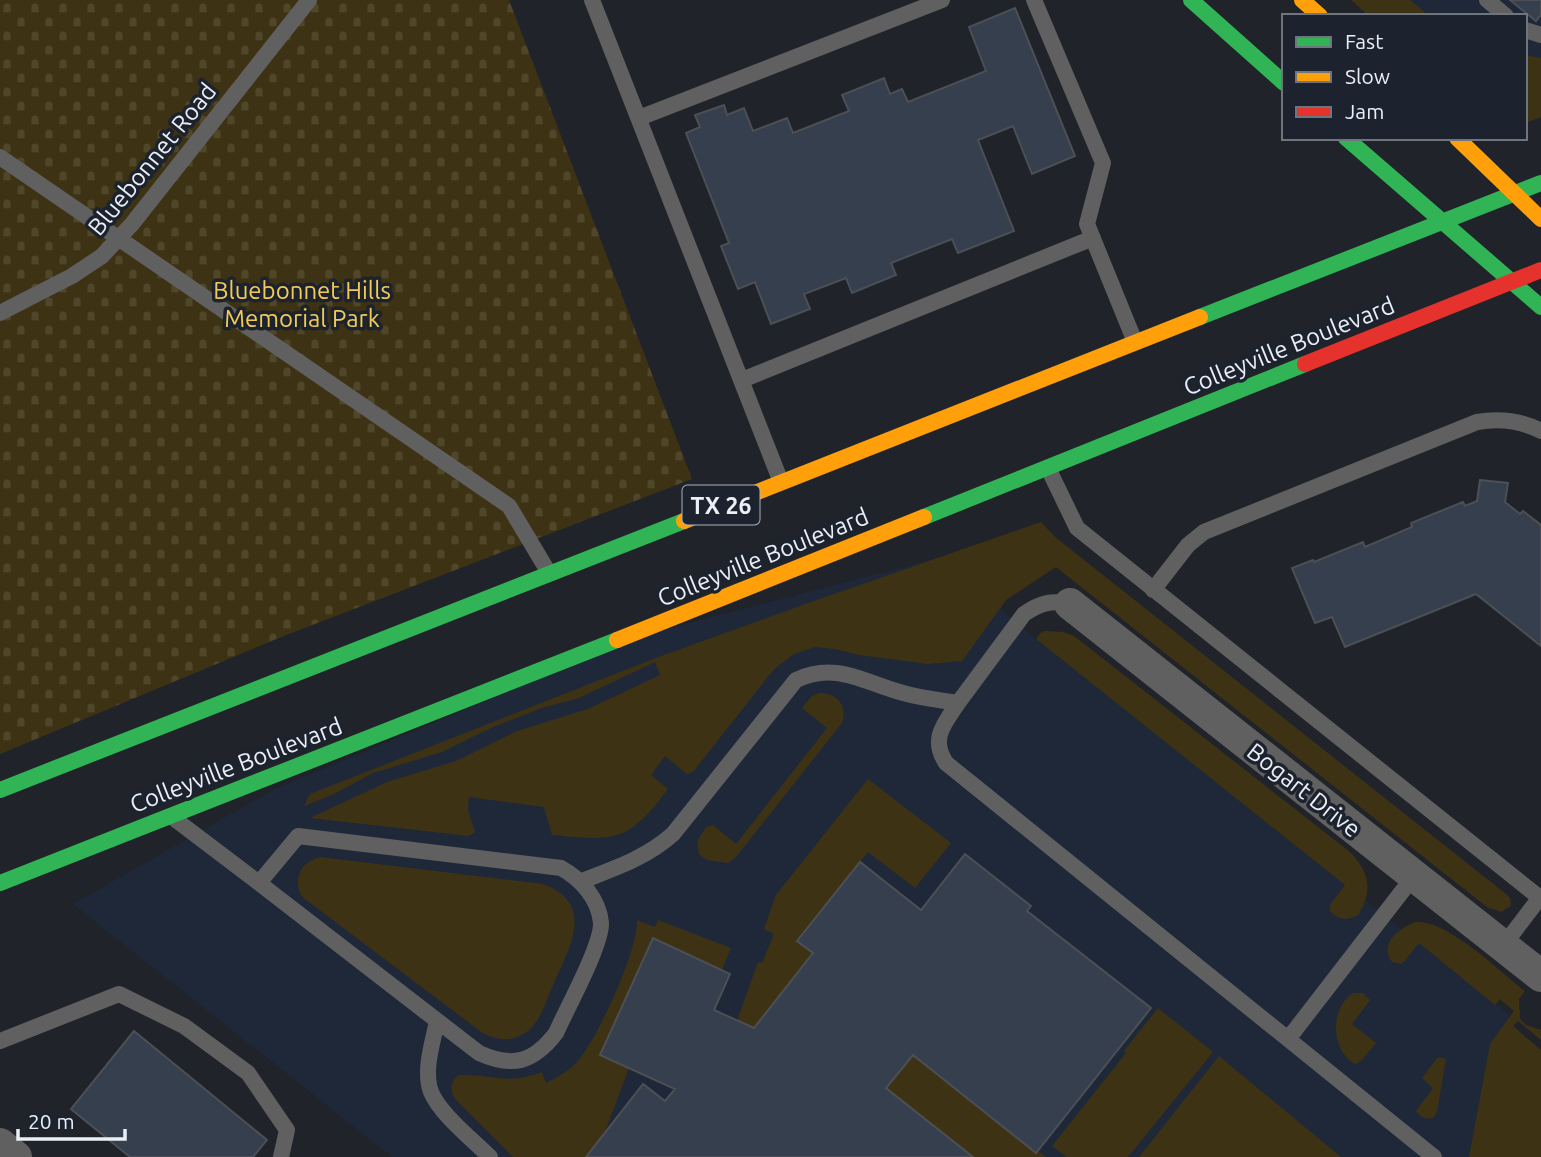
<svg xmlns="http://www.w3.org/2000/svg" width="1541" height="1157" font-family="Ubuntu,sans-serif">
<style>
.built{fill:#1f2838}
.grass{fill:#3d3314}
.cemetery{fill:url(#cemetery-stones)}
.building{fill:#363f4d;stroke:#4c4f55;stroke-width:2}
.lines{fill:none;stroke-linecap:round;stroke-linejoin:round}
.lane{stroke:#616060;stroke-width:16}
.street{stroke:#616060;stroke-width:32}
.fast{stroke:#30b455;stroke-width:16}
.slow{stroke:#ff9f0a;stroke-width:16}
.jam{stroke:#e5322d;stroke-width:16}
.labels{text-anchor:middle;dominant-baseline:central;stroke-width:7;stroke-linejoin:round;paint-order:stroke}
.shield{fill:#1c232e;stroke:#acb2ba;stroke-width:2}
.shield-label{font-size:23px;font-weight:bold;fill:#eaeff6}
.street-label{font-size:24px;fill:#eaeff6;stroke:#1c232e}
.park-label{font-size:24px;fill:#f3cb54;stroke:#1c232e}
</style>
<defs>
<pattern id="cemetery-stones" width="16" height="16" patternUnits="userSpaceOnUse" patternTransform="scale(1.75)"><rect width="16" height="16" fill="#3d3314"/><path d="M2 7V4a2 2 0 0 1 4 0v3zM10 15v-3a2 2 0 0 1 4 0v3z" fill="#50472b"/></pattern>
</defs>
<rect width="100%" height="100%" fill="#20242a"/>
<path class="built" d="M 1360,0 L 1541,0 L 1541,97 L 1525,95 L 1525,16 L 1377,16 Z
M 939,558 L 1036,639 L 1517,1021 L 1513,1027 L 1541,1050 L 1541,1157 L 392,1157 L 73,904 L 275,789 L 647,634 Z"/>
<path class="grass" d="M 1351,0 L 1410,0 L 1429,16 L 1369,16 Z
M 1525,55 L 1541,58 L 1541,117 L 1525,123 Z
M 1041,522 L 1055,537 L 1506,894 L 1510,898 L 1511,906 L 1501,912 L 1487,907 L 1056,567 L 1006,600 L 962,661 L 928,664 L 859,655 L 835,649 L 815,647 L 794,654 L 774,669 L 693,772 L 687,774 L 665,756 L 651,775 L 668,789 C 627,843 617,841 552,835 L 544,807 L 469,797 L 468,810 L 475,832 L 469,836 L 310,818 L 387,782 L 456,761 L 517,731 L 588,709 L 660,675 L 655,662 L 579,698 L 542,708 L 493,727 L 442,752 L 373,773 L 332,795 L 304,806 L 310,794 L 653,659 L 814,601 Z
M 1045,631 L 1063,632 L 1074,636 L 1350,852 C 1370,873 1373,891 1358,915 C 1348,921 1338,920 1330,911 L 1330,905 L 1345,885 L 1036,639 L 1040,633 Z
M 819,693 C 837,693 848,705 842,723 L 736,857 L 728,863 L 707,860 L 699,854 L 697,842 L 706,827 L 713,825 L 736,844 L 827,728 L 802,708 L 812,696 Z
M 868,779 L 951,843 L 915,888 L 868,852 L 797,941 L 813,953 L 754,1028 L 737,1021 L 758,962 L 762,963 L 774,934 L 764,929 L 776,895 Z
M 320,857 L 543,884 C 596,904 570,946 554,983 C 546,1000 541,1023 525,1033 C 511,1042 498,1040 484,1034 L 301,896 C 293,878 301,862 320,857 Z
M 637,920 L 655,927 L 658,920 L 731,948 L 722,970 L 653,939 L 600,1054 L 629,1068 L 605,1132 L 586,1157 L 513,1157 L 456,1100 C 450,1090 449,1083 459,1075 L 464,1075 C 496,1075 509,1085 542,1072 L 546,1083 C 558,1077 569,1071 578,1061 C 598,1037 638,951 637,920 Z
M 1416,922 C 1448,920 1499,971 1525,991 L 1519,999 L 1520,1019 L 1526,1025 L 1541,1030 L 1541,1040 L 1518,1021 L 1513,1026 L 1541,1050 L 1541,1157 L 1469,1157 L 1490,1044 L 1514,1011 L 1500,999 L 1495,1005 L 1419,943 L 1402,964 L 1392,962 C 1378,944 1400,927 1416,922 Z
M 1353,993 L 1363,993 L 1370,1000 L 1352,1024 L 1376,1043 L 1361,1061 L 1355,1064 C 1330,1050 1330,1008 1353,993 Z
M 1158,1008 L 1213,1052 L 1128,1157 L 1067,1157 L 1052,1146 L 1126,1053 L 1124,1051 Z
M 913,1055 L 1036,1153 L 1038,1151 L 1046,1157 L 973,1157 L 886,1088 Z
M 1219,1056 L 1341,1157 L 1139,1157 Z
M 1438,1057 L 1446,1059 L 1437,1112 L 1433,1118 C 1426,1120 1420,1117 1416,1111 L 1433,1088 L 1422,1078 Z"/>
<path class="cemetery" d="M 0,0 L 509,0 L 692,479 L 281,637 L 0,754 Z"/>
<path class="building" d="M 1510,0 L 1541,0 L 1541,15 L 1536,21 Z
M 1015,8 L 1075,156 L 1032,174 L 1013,126 L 978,140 L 1014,231 L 958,253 L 952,239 L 891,263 L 896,275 L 852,293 L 846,278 L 804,294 L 810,309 L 771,324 L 755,282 L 738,289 L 721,246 L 729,243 L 686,133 L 700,127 L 695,115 L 724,105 L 727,115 L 744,108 L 753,131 L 787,118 L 793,133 L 849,111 L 842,95 L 884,78 L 890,94 L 902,89 L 908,102 L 986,71 L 969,27 Z
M 1480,480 L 1508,483 L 1505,502 L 1520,514 L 1523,511 L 1541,525 L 1541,646 L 1476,594 L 1345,647 L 1332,617 L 1315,623 L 1292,568 L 1313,560 L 1314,562 L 1363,542 L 1365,547 L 1412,527 L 1411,523 L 1463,502 L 1465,506 L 1477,501 Z
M 965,854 L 1031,906 L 1027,911 L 1151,1008 L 1036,1153 L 913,1055 L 886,1088 L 973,1157 L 586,1157 L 643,1084 L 665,1101 L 675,1089 L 600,1055 L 653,938 L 730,974 L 714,1010 L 754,1028 L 813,953 L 797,941 L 860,862 L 921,910 Z
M 134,1031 L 267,1140 L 253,1157 L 130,1157 L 71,1109 Z"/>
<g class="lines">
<path class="lane" d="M 592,0 L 781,482
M 1034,0 L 1103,163 L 1087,224 L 1135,342
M 1487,0 L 1506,16
M 1525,30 L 1541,35
M 639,118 L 942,0
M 0,157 L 509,506 L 549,573
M 0,313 L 72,276 L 102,256 L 132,224 L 309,0
M 742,380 L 1093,238
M 1048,468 L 1077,528 L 1540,898
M 1153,590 L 1188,545 L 1204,532 L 1477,422 C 1500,418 1520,420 1541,431
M 958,703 L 1024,614 C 1040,603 1051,600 1070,604
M 172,817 L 259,883
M 298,836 L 561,868 C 581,879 599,899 601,923 C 602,945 566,1010 556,1033 C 533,1063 512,1068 479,1053 L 259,883 Z
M 582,881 C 615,868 646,858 673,834 L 796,680 C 837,661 864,683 903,693 C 921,698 939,700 958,703 C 944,724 930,739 946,763 L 1434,1157
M 1503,946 L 1541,896
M 437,1021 C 433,1042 423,1070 431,1092 C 440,1114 473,1140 490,1157
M 1288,1039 L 1414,876
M 0,1041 L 119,994 L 184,1026 L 248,1073 L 287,1130 L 281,1157"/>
<path class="street" d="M 1070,604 L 1541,976
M 0,1144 L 16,1157"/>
<path class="fast" d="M 1191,0 L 1284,83
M 1346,138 L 1541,307
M 1200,317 L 1541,183
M 924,517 L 1305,364
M 0,790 L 684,521
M 0,883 L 617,640"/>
<path class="slow" d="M 1302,0 L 1320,16
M 1457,138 L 1541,219
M 684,521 L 1200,317
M 617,640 L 924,517"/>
<path class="jam" d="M 1305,364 L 1541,270"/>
</g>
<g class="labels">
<rect class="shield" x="682.5" y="485.5" width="77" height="39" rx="5"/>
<g class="shield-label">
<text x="721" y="505">TX 26</text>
</g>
<g class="street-label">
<text transform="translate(152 159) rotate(-51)">Bluebonnet Road</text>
<text transform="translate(1289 346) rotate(-22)">Colleyville Boulevard</text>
<text transform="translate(763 557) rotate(-22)">Colleyville Boulevard</text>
<text transform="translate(236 765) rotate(-21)">Colleyville Boulevard</text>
<text transform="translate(1304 790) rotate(38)">Bogart Drive</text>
</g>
<g class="park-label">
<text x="302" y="290">Bluebonnet Hills<tspan x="302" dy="28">Memorial Park</tspan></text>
</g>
</g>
<rect x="1282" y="14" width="245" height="126" fill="#1c232e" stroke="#6e757e" stroke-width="2"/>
<rect x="1296" y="37" width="35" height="10" fill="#30b455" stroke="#6e757e" stroke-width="2"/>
<text x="1345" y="49" font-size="21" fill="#eaeff6">Fast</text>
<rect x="1296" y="72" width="35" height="10" fill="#ff9f0a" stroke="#6e757e" stroke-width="2"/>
<text x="1345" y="84" font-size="21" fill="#eaeff6">Slow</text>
<rect x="1296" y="107" width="35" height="10" fill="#e5322d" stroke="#6e757e" stroke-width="2"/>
<text x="1345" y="119" font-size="21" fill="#eaeff6">Jam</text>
<path d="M18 1129v10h107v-10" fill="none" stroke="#eaeff6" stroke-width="3.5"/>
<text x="28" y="1129" font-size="21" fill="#eaeff6" stroke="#1c232e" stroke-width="5" paint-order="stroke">20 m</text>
</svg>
